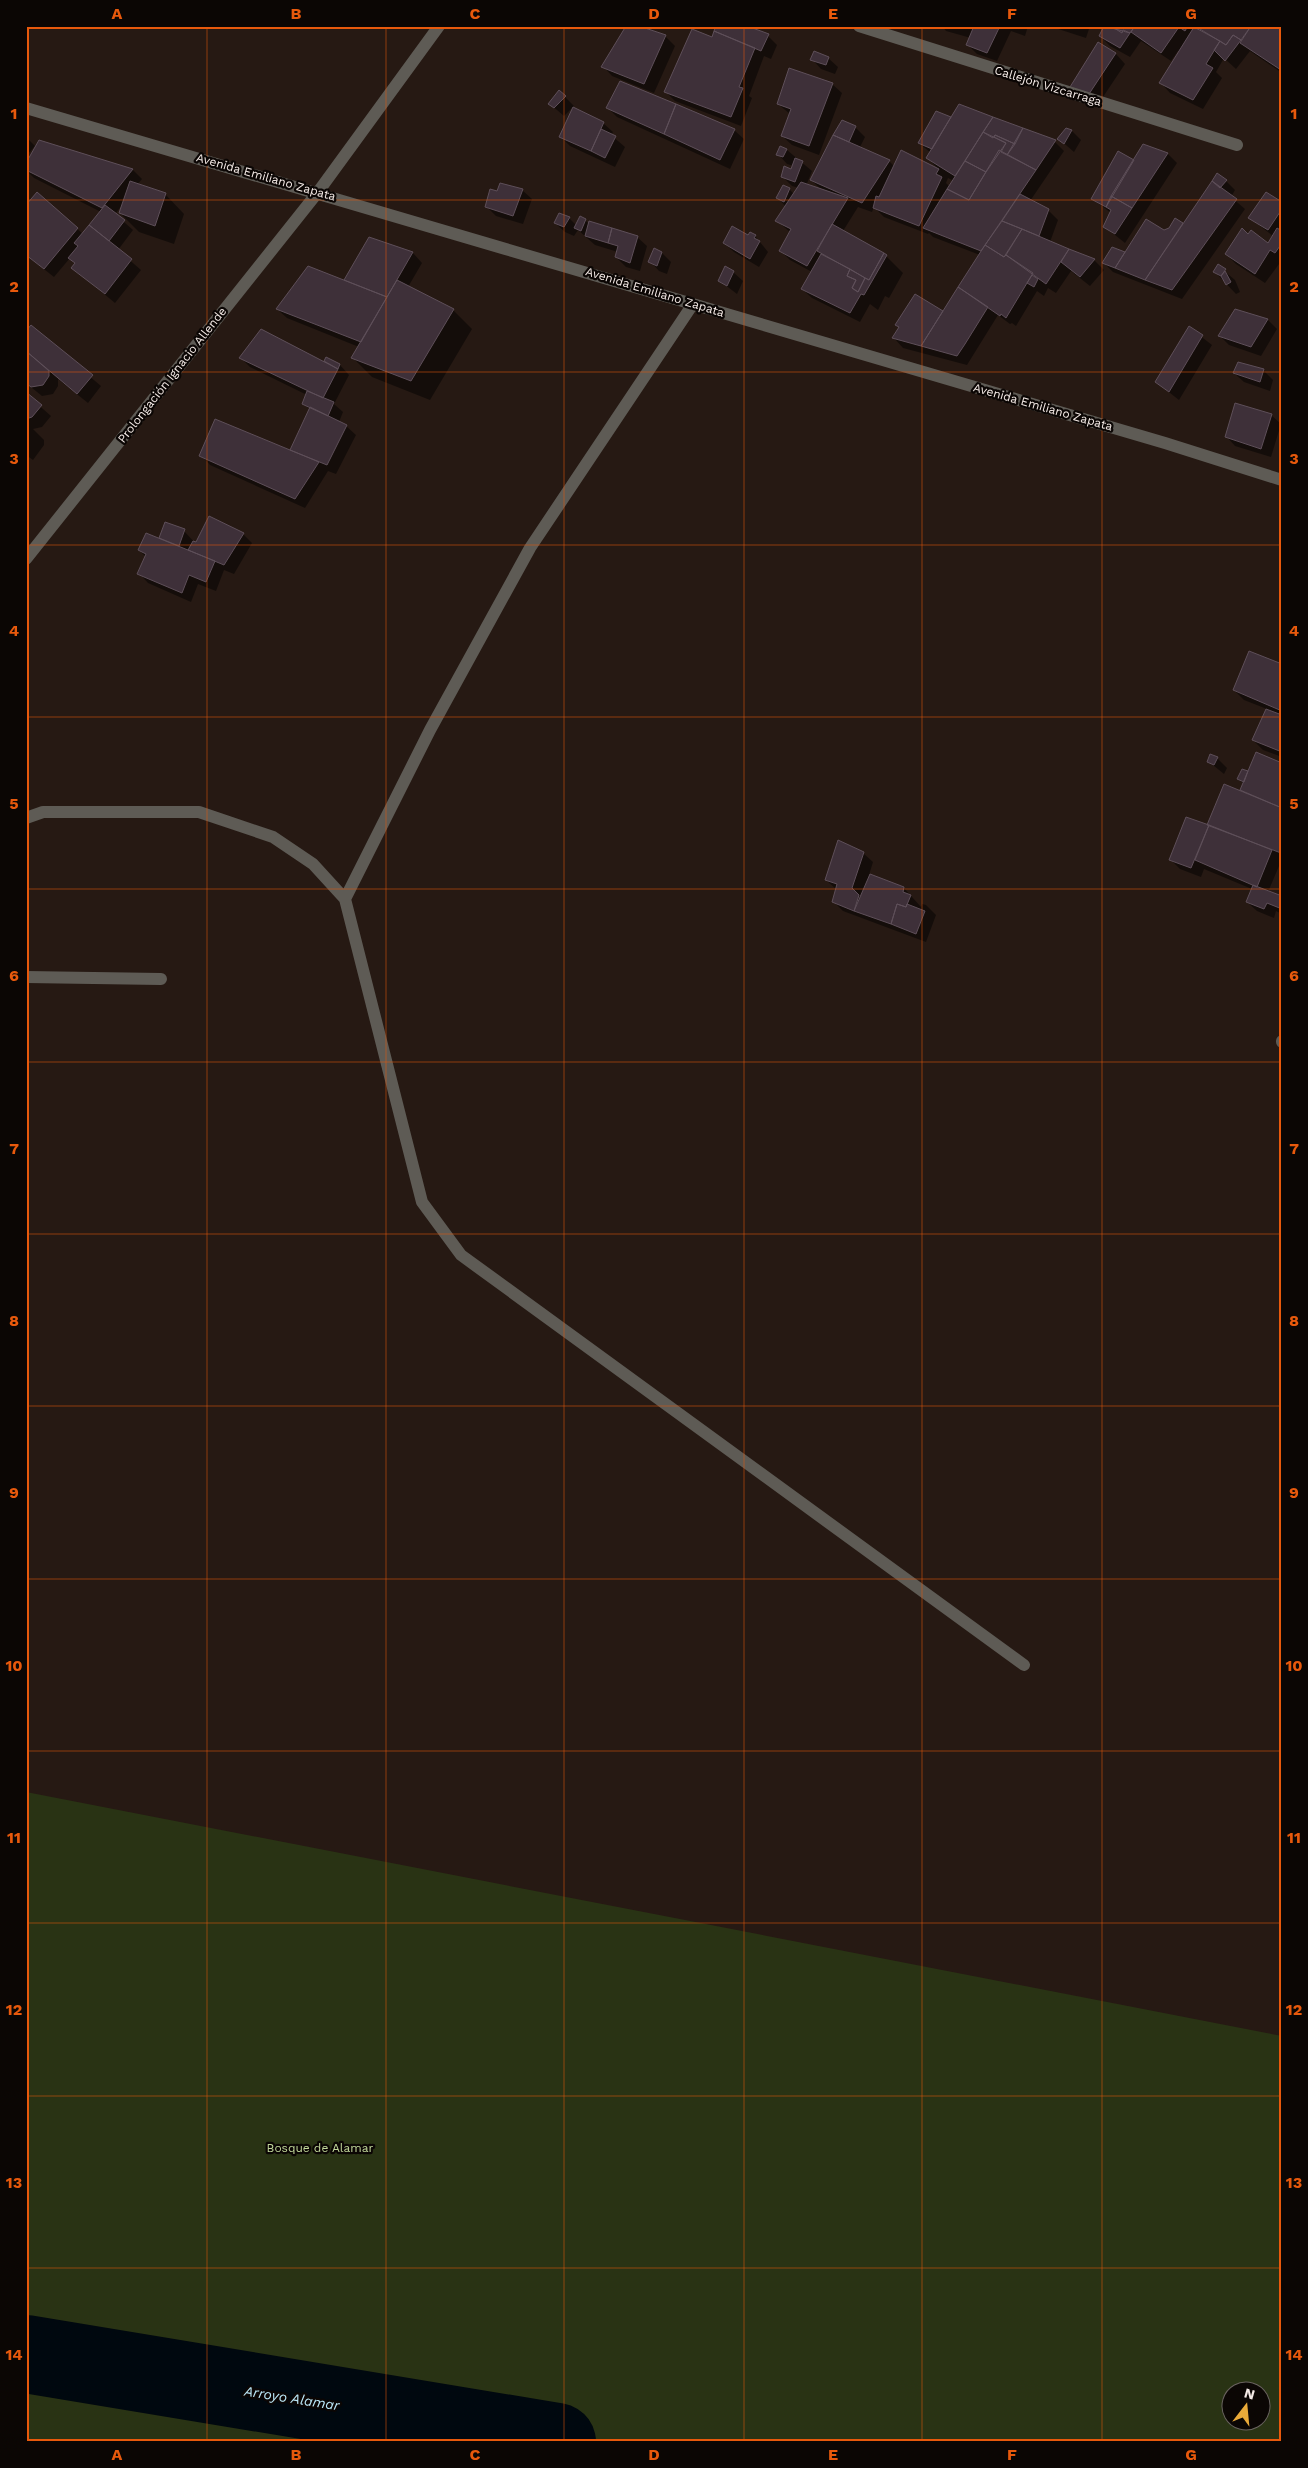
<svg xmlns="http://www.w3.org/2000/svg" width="1308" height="2468" font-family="'Work Sans',sans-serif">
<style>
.green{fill:#293314;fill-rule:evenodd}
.shadow{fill:#0007;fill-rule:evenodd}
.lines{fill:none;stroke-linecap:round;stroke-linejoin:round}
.river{stroke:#00080f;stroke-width:78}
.building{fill:#3e3039;stroke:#5e4f59}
.minor{stroke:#5e5b55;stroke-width:12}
.grid{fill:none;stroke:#e8590c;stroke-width:1;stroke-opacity:0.55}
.labels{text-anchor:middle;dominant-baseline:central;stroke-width:4.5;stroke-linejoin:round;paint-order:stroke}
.street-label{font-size:12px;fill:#f5ebe7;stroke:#0b0604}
.park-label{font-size:12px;fill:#c1d79a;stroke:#0b0604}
.water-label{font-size:14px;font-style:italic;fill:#bde9f9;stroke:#0b0604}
.neatline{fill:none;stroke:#e8590c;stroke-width:2}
.grid-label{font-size:16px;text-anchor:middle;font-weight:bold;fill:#e8590c}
</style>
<rect width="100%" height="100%" fill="#261913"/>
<path class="green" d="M 26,1792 L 1282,2036 L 1282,2442 L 26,2442 ZM 1230,2390 L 1260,2390 L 1260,2420 L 1230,2420 Z"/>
<path class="shadow" d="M 942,26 L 1028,26 L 1025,36 L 1011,31 L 997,61 L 977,54 L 968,45 L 971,38 L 946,31 Z
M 1049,26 L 1090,26 L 1086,38 Z
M 1106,26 L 1282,26 L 1282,73 L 1250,51 L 1236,69 L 1224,58 L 1216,72 L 1222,78 L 1203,109 L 1170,93 L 1161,83 L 1180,52 L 1178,51 L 1171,61 L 1141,41 L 1130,57 L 1110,46 L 1100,36 Z
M 665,36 L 675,46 L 654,93 L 612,76 L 603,66 Z
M 768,36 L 777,45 L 771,59 L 764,56 L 749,96 L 752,98 L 741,126 L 675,101 L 666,92 L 713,39 Z
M 1099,44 L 1116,54 L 1125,64 L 1099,103 L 1081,96 Z
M 828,58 L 838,67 L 835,74 L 821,69 L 812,59 Z
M 832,84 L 842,93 L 819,155 L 792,145 L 782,136 L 790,114 L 778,104 Z
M 565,97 L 574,106 L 564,116 L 550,104 Z
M 608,108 L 734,130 L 744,139 L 730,169 L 617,117 Z
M 936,112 L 950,118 L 1055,142 L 1064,151 L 1030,201 L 1048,210 L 1058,220 L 1050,242 L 1094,260 L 1104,270 L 1090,286 L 1071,271 L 1056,293 L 1048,288 L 1044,296 L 1037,291 L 1016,326 L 1012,323 L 1010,324 L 998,315 L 967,365 L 903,348 L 894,338 L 900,328 L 897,325 L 943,313 L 980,255 L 933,237 L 929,233 L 928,234 L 884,217 L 874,207 L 872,212 L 858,207 L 843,231 L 886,256 L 903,273 L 889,298 L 885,296 L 878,310 L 870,304 L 860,322 L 812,298 L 802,289 L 812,272 L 790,260 L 781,251 L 790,232 L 777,221 L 786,207 L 778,198 L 789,189 L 795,195 L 799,188 L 792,186 L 782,176 L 792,171 L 794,166 L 787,164 L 778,154 L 781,148 L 787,150 L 812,171 L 806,186 L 823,191 L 811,180 L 842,122 L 855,127 L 865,137 L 860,147 L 889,161 L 895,167 L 902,152 L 939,170 L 928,158 L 931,153 L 919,143 ZM 948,178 L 954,181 L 950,187 L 946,183 Z
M 603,123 L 613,132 L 611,135 L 625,147 L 615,167 L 570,146 L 560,136 Z
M 1066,129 L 1072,131 L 1081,140 L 1074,152 L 1059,139 Z
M 26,137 L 35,146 L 26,156 Z
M 40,141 L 133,170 L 142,179 L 137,185 L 165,194 L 184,214 L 174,244 L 139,232 L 120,213 L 123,204 L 115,214 L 133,230 L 118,250 L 141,270 L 115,303 L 73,268 L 76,264 L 70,258 L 54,277 L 26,255 L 26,207 L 37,194 L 83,234 L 101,212 L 34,178 L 26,170 Z
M 1144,146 L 1168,154 L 1177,163 L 1125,243 L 1105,227 L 1111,213 L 1093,199 L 1134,162 Z
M 1226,181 L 1235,190 L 1231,197 L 1245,209 L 1182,299 L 1113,272 L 1104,263 L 1112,249 L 1126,254 L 1169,230 L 1176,220 L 1184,225 Z
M 522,190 L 532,199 L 523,224 L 496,216 L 486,206 L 498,192 Z
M 1282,203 L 1282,260 L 1265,283 L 1236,264 L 1226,254 L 1248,235 L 1268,245 L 1273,236 L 1250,218 Z
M 569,218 L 577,226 L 585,220 L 590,225 L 637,237 L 647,246 L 640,271 L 626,267 L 616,257 L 618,252 L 595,245 L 578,230 L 574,236 L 565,232 L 555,223 Z
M 755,236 L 768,252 L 759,267 L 734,252 L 724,243 Z
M 370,239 L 413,253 L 422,263 L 408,287 L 453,310 L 472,329 L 430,400 L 372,377 L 353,358 L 359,347 L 287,318 L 277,309 L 344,281 Z
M 662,253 L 671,262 L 667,274 L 659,271 L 650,261 Z
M 1218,266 L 1235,280 L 1240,292 L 1236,294 L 1215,272 Z
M 733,272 L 743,281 L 737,294 L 720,281 Z
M 1236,310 L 1268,320 L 1277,329 L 1261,356 L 1229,345 L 1220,336 Z
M 31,327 L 101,386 L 88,403 L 58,379 L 58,386 L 53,394 L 42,396 L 26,383 L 26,333 Z
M 1190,328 L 1212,345 L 1179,400 L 1156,382 Z
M 241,358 L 325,363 L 327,359 L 340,365 L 349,375 L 334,404 L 343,412 L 339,422 L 346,426 L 356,435 L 336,474 L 328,471 L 305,508 L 210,465 L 201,455 L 291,451 L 310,410 L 304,403 L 307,395 L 250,367 Z
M 1263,370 L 1273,380 L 1270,391 L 1244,382 L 1234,373 Z
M 26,394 L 51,416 L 42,427 L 33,429 L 44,440 L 44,445 L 33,460 L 26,455 Z
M 1271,415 L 1281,424 L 1271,457 L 1235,446 L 1226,436 Z
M 166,524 L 184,531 L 196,544 L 243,534 L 252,543 L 234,574 L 224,570 L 216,591 L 198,584 L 191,602 L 148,583 L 139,573 L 146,557 L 139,550 L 160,540 Z
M 1282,665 L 1282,757 L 1263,750 L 1253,740 L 1267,709 L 1244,700 L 1234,690 Z
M 1217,758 L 1227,768 L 1224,774 L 1208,761 Z
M 1282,764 L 1282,859 L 1268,892 L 1282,898 L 1282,914 L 1276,911 L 1274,918 L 1257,911 L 1247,902 L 1252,889 L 1204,869 L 1201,877 L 1180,869 L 1170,859 L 1208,827 L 1225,786 L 1241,792 L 1244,784 L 1238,779 L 1249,773 Z
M 863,853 L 873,862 L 869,875 L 904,888 L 921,907 L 922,904 L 926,905 L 936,915 L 926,942 L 843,911 L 833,901 L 836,889 L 826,880 Z"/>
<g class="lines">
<path class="river" d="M 26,2354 L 557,2442"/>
</g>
<path class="building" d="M 626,26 L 639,26 L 666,35 L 644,84 L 601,67 Z
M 716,26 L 747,26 L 769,34 L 761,51 L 714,31 Z
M 974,26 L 1000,26 L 987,53 L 966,45 Z
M 1104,26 L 1130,33 L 1120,48 L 1099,36 Z
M 1111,26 L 1135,26 L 1130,33 L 1123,30 L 1122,33 Z
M 1135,26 L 1188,26 L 1185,31 L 1179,27 L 1161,53 L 1131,32 Z
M 1195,26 L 1251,26 L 1241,40 L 1233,35 L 1226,45 Z
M 1251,26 L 1282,26 L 1281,70 L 1240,43 Z
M 1194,27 L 1220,41 L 1206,64 L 1213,68 L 1193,100 L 1159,83 Z
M 692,29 L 712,37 L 714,31 L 755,48 L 739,87 L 743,88 L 731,117 L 664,92 Z
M 1233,35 L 1241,40 L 1225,61 L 1214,50 L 1220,41 L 1226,45 Z
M 1098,42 L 1116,53 L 1089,94 L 1070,87 Z
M 814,51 L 829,57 L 826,65 L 810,60 Z
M 789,68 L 833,83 L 809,146 L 781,136 L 791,109 L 777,104 Z
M 620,81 L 676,104 L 664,134 L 606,108 Z
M 559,90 L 566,96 L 554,108 L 548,104 Z
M 676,104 L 735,129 L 720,160 L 664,134 Z
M 959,104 L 993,117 L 955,176 L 926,158 Z
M 573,107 L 604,122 L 591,151 L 559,137 Z
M 936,111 L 951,117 L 932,149 L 918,143 Z
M 993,117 L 1023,128 L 1015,144 L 995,135 L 993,138 L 983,132 Z
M 842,120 L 856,126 L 849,142 L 833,135 Z
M 1023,128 L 1056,140 L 1036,170 L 1007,155 Z
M 1066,128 L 1072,130 L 1064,144 L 1057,139 Z
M 601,129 L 616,136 L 605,158 L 591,151 Z
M 983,132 L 1006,143 L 986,172 L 965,161 Z
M 833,135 L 890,160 L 862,203 L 810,180 Z
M 995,135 L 1015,144 L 1007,155 L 1001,152 L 1006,143 L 994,137 Z
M 39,140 L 133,169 L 102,208 L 26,170 L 26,163 Z
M 1143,144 L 1168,153 L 1132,208 L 1111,196 Z
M 780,146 L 787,149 L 783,157 L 776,155 Z
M 901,150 L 939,169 L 936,174 L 942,177 L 919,226 L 873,208 L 876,196 L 879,197 Z
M 999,150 L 1036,170 L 981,251 L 923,228 L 947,189 L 969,200 Z
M 1118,151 L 1134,160 L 1106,207 L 1091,199 Z
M 795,158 L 803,161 L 795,182 L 781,177 L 784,166 L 791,169 Z
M 965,161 L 986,172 L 969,200 L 947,189 Z
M 1217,173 L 1227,180 L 1220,188 L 1212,181 Z
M 130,181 L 166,193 L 155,226 L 119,213 Z
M 1212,181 L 1237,199 L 1172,290 L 1145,280 Z
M 801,182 L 848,198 L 807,266 L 779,251 L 791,229 L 775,221 Z
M 500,183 L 523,189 L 513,216 L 485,207 L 490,189 L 497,191 Z
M 783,185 L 790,188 L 784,202 L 776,198 Z
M 37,192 L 78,228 L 44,269 L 26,255 L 26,205 Z
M 1266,192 L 1282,202 L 1282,209 L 1268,230 L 1248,218 Z
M 1020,194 L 1049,209 L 1039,236 L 1002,221 Z
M 1111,196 L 1132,208 L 1115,234 L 1103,227 L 1111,210 L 1106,207 Z
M 105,205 L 125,220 L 109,241 L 89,225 Z
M 559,213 L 570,217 L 564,227 L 554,223 Z
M 580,216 L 586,219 L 581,231 L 574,228 Z
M 1175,218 L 1183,223 L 1145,280 L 1115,268 L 1146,219 L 1164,230 L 1169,228 Z
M 589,221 L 612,228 L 608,243 L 585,236 Z
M 1002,221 L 1022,229 L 1004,257 L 985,245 Z
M 832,224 L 884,253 L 869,280 L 817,251 Z
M 89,225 L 132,259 L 105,294 L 71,268 L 75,263 L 68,258 L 78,246 L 74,243 Z
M 732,226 L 748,235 L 750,232 L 756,235 L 754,238 L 760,241 L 750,259 L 723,243 Z
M 612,228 L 638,236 L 630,263 L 615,257 L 618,246 L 608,243 Z
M 1242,228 L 1248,234 L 1251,230 L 1268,243 L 1277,228 L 1282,231 L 1282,243 L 1275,253 L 1270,250 L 1255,274 L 1225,254 Z
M 1022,229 L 1069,249 L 1046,284 L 1006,255 Z
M 369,237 L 413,252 L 387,297 L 344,280 Z
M 985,245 L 1004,257 L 1006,255 L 1033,273 L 1006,318 L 1001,314 L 1000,316 L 958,287 Z
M 1112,247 L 1125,252 L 1115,268 L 1102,263 Z
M 654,248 L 662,252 L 657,266 L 648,262 Z
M 1069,249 L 1095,259 L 1080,277 L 1061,262 Z
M 884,253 L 887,255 L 864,295 L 861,294 L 850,313 L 801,289 L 821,254 L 850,269 L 847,276 L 856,280 L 852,288 L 858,292 L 865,278 L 869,280 Z
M 1218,264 L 1226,269 L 1221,276 L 1213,272 Z
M 308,266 L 387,297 L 361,342 L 276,309 Z
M 725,266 L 734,271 L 727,286 L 718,281 Z
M 850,269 L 865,278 L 858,292 L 852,288 L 856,280 L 847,276 Z
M 1225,271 L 1231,282 L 1226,285 L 1221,276 Z
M 1032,275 L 1038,279 L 1034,287 L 1027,283 Z
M 397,280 L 454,309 L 411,381 L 351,358 Z
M 958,287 L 988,307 L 965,344 L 957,356 L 921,346 Z
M 915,294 L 943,311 L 921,346 L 892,338 L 899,327 L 895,325 Z
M 1235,309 L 1268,319 L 1251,347 L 1218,336 Z
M 31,325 L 93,375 L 77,394 L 26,351 L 26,331 Z
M 1189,326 L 1203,335 L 1169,392 L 1155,382 Z
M 261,329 L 338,369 L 323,398 L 239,358 Z
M 26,351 L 49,371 L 49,376 L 43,385 L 31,387 L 26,383 Z
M 326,357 L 340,364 L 338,369 L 324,361 Z
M 1238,362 L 1264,369 L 1260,382 L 1233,373 Z
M 307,391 L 334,402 L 328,416 L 302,404 Z
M 26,392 L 42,405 L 32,417 L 26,419 Z
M 1235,403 L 1272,414 L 1261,449 L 1225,437 Z
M 310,407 L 347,425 L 327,465 L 290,450 Z
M 215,419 L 319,462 L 295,499 L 199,456 Z
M 209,516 L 244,533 L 224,565 L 188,550 L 193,541 L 196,542 Z
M 165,522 L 185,529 L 179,546 L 159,538 Z
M 146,533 L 215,561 L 206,582 L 189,575 L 182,593 L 137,574 L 146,554 L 138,550 Z
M 1249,651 L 1282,664 L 1282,711 L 1233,690 Z
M 1266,709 L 1282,715 L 1282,752 L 1252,740 Z
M 1256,752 L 1282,763 L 1282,808 L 1240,790 Z
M 1210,754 L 1218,757 L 1214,765 L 1207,762 Z
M 1242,769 L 1248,771 L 1244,782 L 1237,779 Z
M 1224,784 L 1282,808 L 1281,853 L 1207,825 Z
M 1186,817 L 1209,825 L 1191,868 L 1169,860 Z
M 1209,825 L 1272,850 L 1257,887 L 1195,860 Z
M 838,840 L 864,852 L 852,888 L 859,895 L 854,911 L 832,902 L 837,884 L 825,880 Z
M 870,874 L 904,887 L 903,892 L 911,895 L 906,907 L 897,904 L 891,924 L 854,911 Z
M 1253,885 L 1282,896 L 1282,909 L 1267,903 L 1264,909 L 1246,902 Z
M 897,904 L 906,907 L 907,904 L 925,911 L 916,934 L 891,924 Z"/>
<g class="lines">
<path class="minor" d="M 859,26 L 1237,145
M 26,108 L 1165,443 L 1282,480
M 26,559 L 318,192 L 439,26
M 26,818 L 43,812 L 199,812 L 273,837 L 313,864 L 345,899 L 422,1202 L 461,1255 L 1024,1665
M 345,899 L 430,730 L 530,548 L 693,304
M 26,977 L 161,979
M 1282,1042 L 1282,1041"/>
</g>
<path class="grid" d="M 207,26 L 207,2442M 386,26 L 386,2442M 564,26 L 564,2442M 744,26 L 744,2442M 922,26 L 922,2442M 1102,26 L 1102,2442M 26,200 L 1282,200M 26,372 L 1282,372M 26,545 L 1282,545M 26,717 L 1282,717M 26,889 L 1282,889M 26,1062 L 1282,1062M 26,1234 L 1282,1234M 26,1406 L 1282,1406M 26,1579 L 1282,1579M 26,1751 L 1282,1751M 26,1923 L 1282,1923M 26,2096 L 1282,2096M 26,2268 L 1282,2268"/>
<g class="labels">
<g class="street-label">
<text transform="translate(1048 86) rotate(17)">Callejón Vizcarraga</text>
<text transform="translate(266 177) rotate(16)">Avenida Emiliano Zapata</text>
<text transform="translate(655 292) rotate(17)">Avenida Emiliano Zapata</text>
<text transform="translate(172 375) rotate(-52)">Prolongación Ignacio Allende</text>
<text transform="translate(1043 407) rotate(16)">Avenida Emiliano Zapata</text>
</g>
<g class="park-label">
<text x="320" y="2148">Bosque de Alamar</text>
</g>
<g class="water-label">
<text transform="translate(292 2398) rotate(9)">Arroyo Alamar</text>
</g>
</g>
<rect width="1308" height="2468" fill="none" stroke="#0b0604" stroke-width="55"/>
<g transform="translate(1246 2406) rotate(16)"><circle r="24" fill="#0b0604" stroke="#69625f"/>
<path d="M0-4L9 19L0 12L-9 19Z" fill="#eaaa39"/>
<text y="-8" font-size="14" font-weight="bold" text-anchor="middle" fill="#f5ebe7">N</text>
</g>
<rect x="28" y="28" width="1252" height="2412" class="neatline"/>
<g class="grid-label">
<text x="117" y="19">A</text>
<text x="296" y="19">B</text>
<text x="475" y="19">C</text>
<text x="654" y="19">D</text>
<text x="833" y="19">E</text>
<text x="1012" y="19">F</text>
<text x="1191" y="19">G</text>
<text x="14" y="119">1</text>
<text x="1294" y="119">1</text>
<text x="14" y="292">2</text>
<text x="1294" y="292">2</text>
<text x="14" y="464">3</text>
<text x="1294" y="464">3</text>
<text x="14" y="636">4</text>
<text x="1294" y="636">4</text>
<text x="14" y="809">5</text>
<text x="1294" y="809">5</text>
<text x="14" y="981">6</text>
<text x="1294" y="981">6</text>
<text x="14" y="1154">7</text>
<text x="1294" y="1154">7</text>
<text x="14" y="1326">8</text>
<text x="1294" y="1326">8</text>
<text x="14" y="1498">9</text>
<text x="1294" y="1498">9</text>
<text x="14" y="1671">10</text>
<text x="1294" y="1671">10</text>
<text x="14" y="1843">11</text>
<text x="1294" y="1843">11</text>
<text x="14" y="2015">12</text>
<text x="1294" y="2015">12</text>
<text x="14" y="2188">13</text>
<text x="1294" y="2188">13</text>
<text x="14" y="2360">14</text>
<text x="1294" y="2360">14</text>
<text x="117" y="2460">A</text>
<text x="296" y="2460">B</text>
<text x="475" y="2460">C</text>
<text x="654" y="2460">D</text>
<text x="833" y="2460">E</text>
<text x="1012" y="2460">F</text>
<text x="1191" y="2460">G</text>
</g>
</svg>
